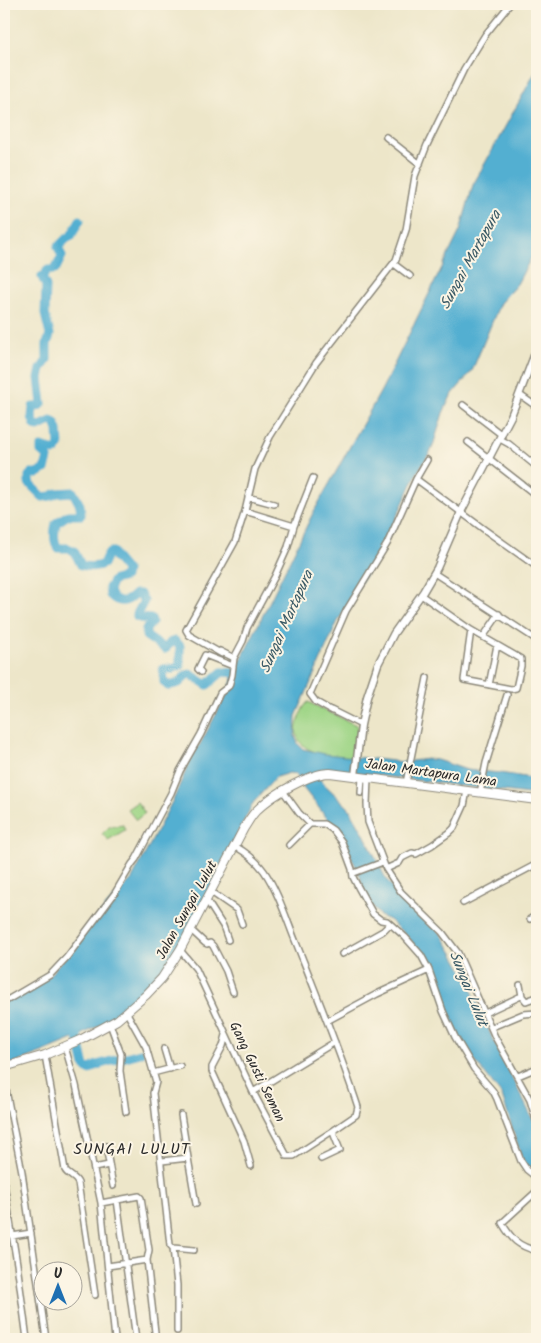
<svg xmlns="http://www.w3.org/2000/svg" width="541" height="1343" font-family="Kalam,sans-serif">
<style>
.green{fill:#a0d688;stroke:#66805a}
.water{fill:#53afd1;stroke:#3f6d7e}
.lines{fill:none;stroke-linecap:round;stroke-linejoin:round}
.river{stroke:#53afd1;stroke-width:9}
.minor-casing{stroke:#8c887a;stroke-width:8}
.tertiary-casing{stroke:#8c887a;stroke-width:9}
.primary-casing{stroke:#8c887a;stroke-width:10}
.minor{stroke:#fff;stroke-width:5}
.tertiary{stroke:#fff;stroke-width:6}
.primary{stroke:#fff;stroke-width:8}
.labels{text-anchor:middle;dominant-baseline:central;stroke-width:4;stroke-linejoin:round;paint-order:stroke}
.street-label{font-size:14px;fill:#2b2b2b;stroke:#fcf5e5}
.water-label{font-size:15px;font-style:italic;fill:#395965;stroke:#fcf5e5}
.quarter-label{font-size:16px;letter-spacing:1px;fill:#2b2b2b;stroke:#fcf5e5}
</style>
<rect width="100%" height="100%" fill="#fcf5e5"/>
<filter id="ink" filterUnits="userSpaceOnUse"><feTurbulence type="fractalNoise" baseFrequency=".02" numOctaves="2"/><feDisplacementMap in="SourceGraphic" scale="10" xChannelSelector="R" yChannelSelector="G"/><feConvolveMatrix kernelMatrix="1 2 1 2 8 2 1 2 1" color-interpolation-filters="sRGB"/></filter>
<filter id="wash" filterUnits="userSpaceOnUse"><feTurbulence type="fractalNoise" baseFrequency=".0096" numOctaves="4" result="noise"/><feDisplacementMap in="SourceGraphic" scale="20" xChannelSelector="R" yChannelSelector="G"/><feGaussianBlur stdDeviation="1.12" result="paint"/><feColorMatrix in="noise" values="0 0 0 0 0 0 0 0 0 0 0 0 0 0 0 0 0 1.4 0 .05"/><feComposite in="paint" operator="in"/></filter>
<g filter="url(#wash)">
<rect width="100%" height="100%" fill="#ede6c9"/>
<path class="green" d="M 308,702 L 358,726 L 355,758 C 332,757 285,754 299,719 C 301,713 303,707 308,702 Z
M 137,802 L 145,813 L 136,820 L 127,809 Z
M 123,825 L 125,830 L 108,840 L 102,834 L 109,827 Z"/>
<path class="water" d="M 537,69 L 537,247 L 517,284 L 500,303 L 472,371 L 451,396 L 443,413 L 432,449 L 417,473 L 385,542 L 337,623 L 296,716 L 295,736 L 298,744 L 303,749 L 325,754 L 403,762 L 428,759 L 437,760 L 467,770 L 500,773 L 537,779 L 537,795 L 341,771 L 325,769 L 317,771 L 321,781 L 349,808 L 364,834 L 385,877 L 398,895 L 440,932 L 453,953 L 465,974 L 491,1035 L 532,1118 L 537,1125 L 537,1175 L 531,1170 L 522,1159 L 502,1096 L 468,1052 L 455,1029 L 431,966 L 407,936 L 389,920 L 380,916 L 365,896 L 360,876 L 347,847 L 334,827 L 304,789 L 296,774 L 289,773 L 276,777 L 253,803 L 187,933 L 163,972 L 149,987 L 115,1018 L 71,1040 L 18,1062 L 4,1065 L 4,1003 L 48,977 L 108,904 L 132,879 L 175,796 L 192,756 L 199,746 L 226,696 L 235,672 L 313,513 L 382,389 L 460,231 L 473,185 Z"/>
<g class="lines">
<path class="river" d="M 80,220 L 71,236 L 66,239 L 58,247 L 62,256 L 55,270 L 48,270 L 42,277 L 46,286 L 45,314 L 50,335 L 47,344 L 47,360 L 41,369 L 39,378 L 42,404 L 37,407 L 33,407 L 32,417 L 35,425 L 38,427 L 51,421 L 55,423 L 58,430 L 59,446 L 55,451 L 41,447 L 41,452 L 46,455 L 48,458 L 45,469 L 37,474 L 32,473 L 29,476 L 29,483 L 43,497 L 51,496 L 57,493 L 73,492 L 80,505 L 81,515 L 68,515 L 56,523 C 54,532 53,541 58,548 L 68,548 L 74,551 L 81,565 C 89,567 95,568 103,564 L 107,555 L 111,552 L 113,552 L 115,557 L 126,570 L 125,577 L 114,580 L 109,588 L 110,595 C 119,604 127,603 135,594 L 140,594 L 144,601 L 137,614 L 137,617 L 140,618 L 151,619 L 152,622 L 146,629 L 146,636 L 165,649 L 171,642 L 175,641 L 180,646 L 180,666 L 172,669 L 163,669 L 164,682 L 168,686 L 179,683 L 186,675 L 190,674 L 207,685 L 222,672 L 239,673
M 77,1034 L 85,1066 L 89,1070 L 97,1065 L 140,1053"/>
</g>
</g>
<g filter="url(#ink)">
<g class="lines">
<g class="minor-casing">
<path id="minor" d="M 386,137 L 420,164
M 394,264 L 410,276
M 520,395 L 537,407
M 463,405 L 502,435
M 500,439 L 509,444 L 537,467
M 468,442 L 537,496
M 427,460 L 416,479 L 485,530 L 537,567
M 248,497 L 274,504
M 245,511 L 294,526 L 313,478
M 434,573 L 537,640
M 421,595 L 471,630 L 521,659 L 521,666 L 516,688 L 511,689 L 464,680 L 471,630
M 483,637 L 499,614
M 220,651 L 234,658
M 222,654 L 189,635 L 186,630 L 235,542 L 245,511 L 255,469 L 270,437 L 316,363 L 396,260 L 406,230 L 415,176 L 427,145 L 464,69 L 485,35 L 510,4
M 201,672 L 198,669 L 205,655 L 233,666
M 489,685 L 497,645
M 331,710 L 361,725
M 332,711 L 316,702 L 310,694 L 346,611 L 387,544 L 416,479
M 368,778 L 367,804 L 368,822 L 386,869 L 401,892 L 442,932 L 458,953 L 495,1037 L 530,1100 L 537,1123
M 406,783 L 427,678
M 283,791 L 299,813 L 310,824
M 361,793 L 362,777
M 480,793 L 486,763 L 507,695
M 289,845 L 310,824 L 324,824 L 333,830 L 342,842 L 352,869 L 353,877 L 358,887 L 373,914 L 381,920 L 387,921 L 405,937 L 421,955 L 429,970 L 443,1011 L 455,1037 L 474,1069 L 493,1091 L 497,1099 L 521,1161 L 527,1170 L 537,1178
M 235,846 C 247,853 256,860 264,871 C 279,893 287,921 297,945 C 318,998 340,1052 358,1107 L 356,1115 L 334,1130 L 334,1135 L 340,1150 L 321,1159
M 386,869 L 399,863 L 402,858 L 412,853 L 416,854 L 432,845 L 449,833 L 454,828 L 464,806 L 467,791
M 354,873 L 383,862
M 211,892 L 237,910 L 242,924
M 207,901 L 223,926 L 228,940
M 463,903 L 537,864
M 530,919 L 537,915
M 191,930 L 205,943 L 207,944 L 210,943 L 213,946 L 226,971 L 233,992
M 180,950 L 196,969 L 253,1092 L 287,1156 L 294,1156 L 334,1130
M 342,954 L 383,931 L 390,924
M 520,985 L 522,996
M 4,1002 L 50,975 L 67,957 L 115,893 L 132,864 L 136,859 L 171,793 L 180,771 L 201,734 L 220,693 L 229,686 L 232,675 L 234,658 L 243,641 L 247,628 L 275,576 L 288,547 L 294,526
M 127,1013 L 146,1047 L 156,1082 L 153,1093 L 170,1245 L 173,1248 L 194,1250
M 485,1013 L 519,997 L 522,996 L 526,1001 L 537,997
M 327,1021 L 377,994 L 429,970
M 110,1024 L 121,1054 L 120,1071 L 126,1112
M 492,1027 L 523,1014 L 537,1013
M 226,1035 L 223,1046 L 212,1067 L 212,1071 L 244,1141 L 251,1166
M 65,1047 L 76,1085 L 101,1203 L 115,1339
M 164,1049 L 170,1069
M 45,1055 L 65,1170 C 68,1176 75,1176 78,1183 L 95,1295
M 153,1073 L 180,1066
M 518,1076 L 537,1068
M 4,1080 L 22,1172 L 46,1339
M 253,1092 L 335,1042
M 181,1115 L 188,1158
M 106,1146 L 113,1186
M 162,1161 L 188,1158 L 196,1204
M 94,1168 L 109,1165
M 4,1184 L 17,1264 L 27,1339
M 537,1191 L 502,1223 C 512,1240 518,1246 537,1251
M 117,1200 L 136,1339
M 101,1203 L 139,1196 L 141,1198 L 149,1250 L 147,1260
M 12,1236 L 31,1233
M 173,1248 L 177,1285 L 177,1331
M 108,1266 L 147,1260 L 155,1332"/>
</g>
<g class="tertiary-casing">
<path id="tertiary" d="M 355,776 L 361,725 L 367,697 L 378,664 L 394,633 L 423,592 L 437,568 L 461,512 L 511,416 L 537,348"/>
</g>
<g class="primary-casing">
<path id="primary" d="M 4,1067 L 45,1055 L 82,1039 L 117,1020 L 146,995 L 162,978 L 180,950 L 244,828 C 248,822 252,814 258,809 C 272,795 310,773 330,773 L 537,800"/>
</g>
<use href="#minor" class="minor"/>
<use href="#tertiary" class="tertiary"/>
<use href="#primary" class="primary"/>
</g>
</g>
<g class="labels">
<g class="street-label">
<text transform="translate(431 773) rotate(8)">Jalan Martapura Lama</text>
<text transform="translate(187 910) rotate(-61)">Jalan Sungai Lulut</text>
<text transform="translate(257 1072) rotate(64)">Gang Gusti Seman</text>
</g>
<g class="water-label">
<text transform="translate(471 260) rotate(-61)">Sungai Martapura</text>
<text transform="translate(287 622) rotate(-66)">Sungai Martapura</text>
<text transform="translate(468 989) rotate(68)">Sungai Lulut</text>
</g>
<g class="quarter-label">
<text x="132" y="1149">SUNGAI LULUT</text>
</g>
</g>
<rect width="541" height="1343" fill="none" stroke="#fcf5e5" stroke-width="20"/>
<g transform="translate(58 1286)"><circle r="24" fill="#fcf5e5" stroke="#a8a49b"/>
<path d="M0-4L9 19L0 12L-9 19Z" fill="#1f6fb2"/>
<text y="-8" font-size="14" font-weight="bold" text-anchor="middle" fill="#2b2b2b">U</text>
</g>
</svg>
